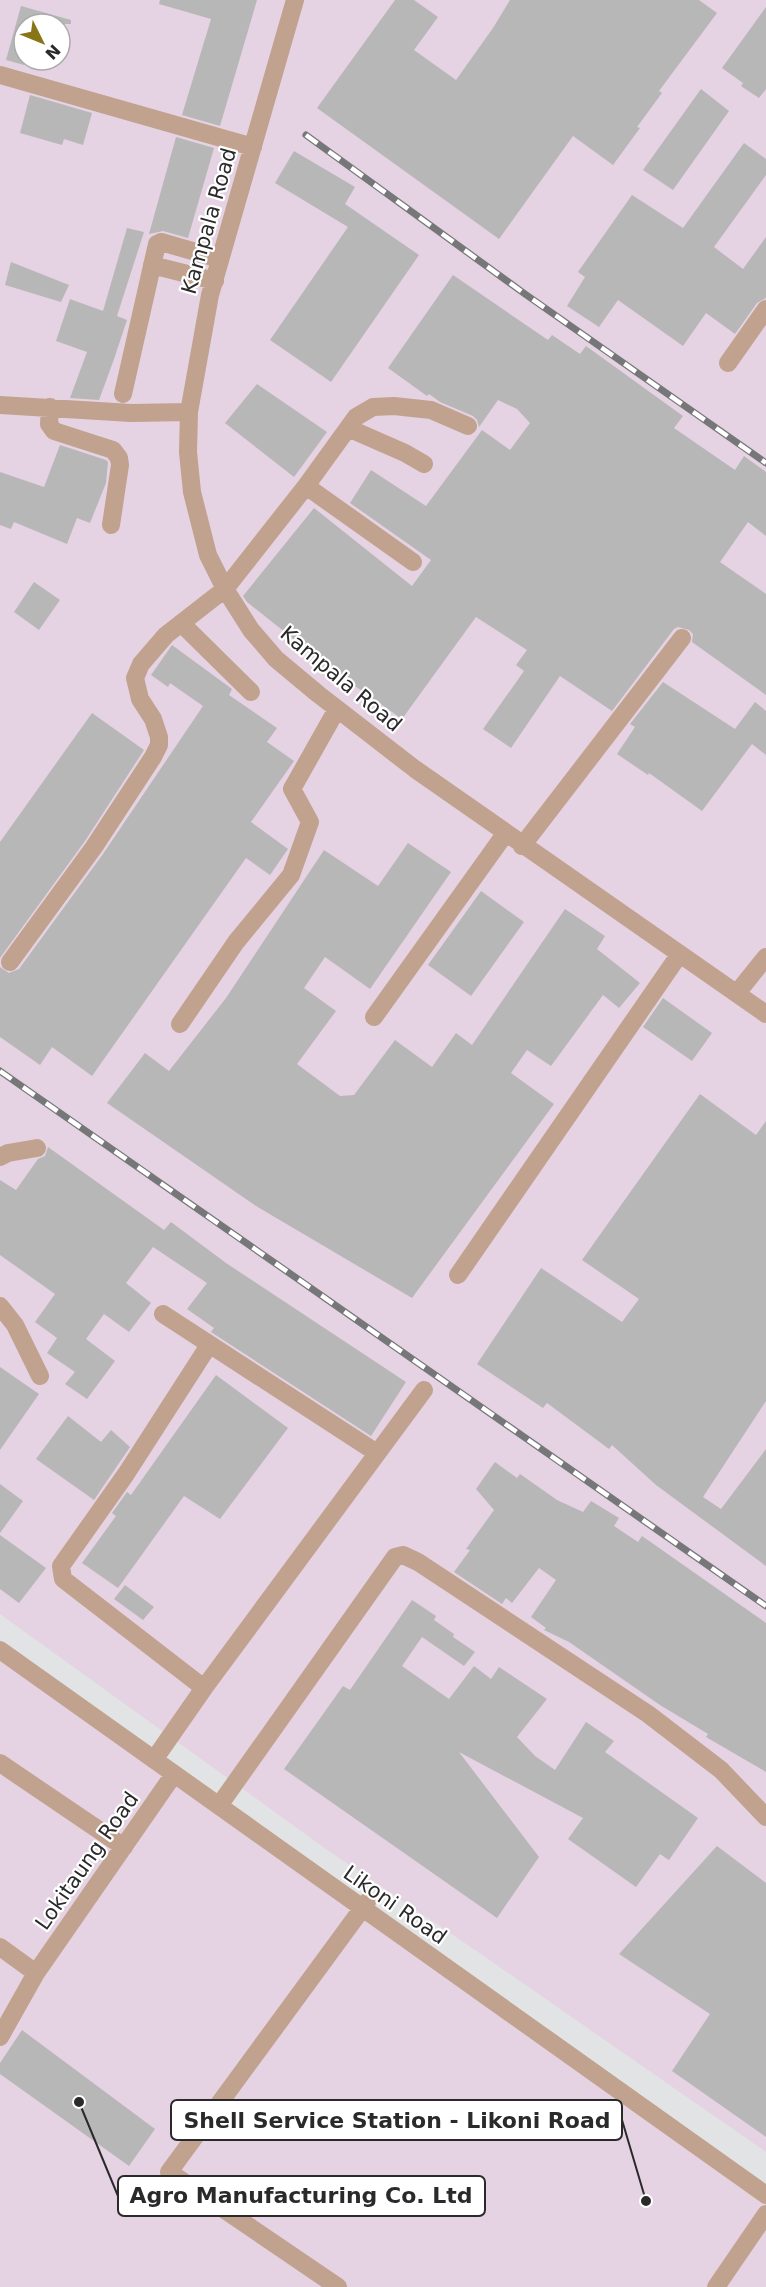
<svg xmlns="http://www.w3.org/2000/svg" width="766" height="2287" font-family="'DejaVu Sans',sans-serif">
<style>
.industrial{fill:#e5d2e3;fill-rule:evenodd}
.building{fill:#b8b7b8}
.lines{fill:none;stroke-linecap:round;stroke-linejoin:round}
.minor{stroke:#c0a28e;stroke-width:18}
.rail-casing{stroke:#767778;stroke-width:7}
.rail{stroke:#fff;stroke-width:4.5;stroke-dasharray:14;stroke-linecap:butt}
.labels{text-anchor:middle;dominant-baseline:central;stroke-width:4.5;stroke-linejoin:round;paint-order:stroke}
.street-label{font-size:21px;fill:#2a2a2b;stroke:#fff}
.leader{fill:none;stroke:#2a2a2b;stroke-width:2}
.callout-dot{fill:#2a2a2b;stroke:#fff;stroke-width:2}
.callout{fill:#fff;stroke:#2a2a2b;stroke-width:2}
.callout-label{font-size:22px;text-anchor:middle;font-weight:bold;fill:#2a2a2b}
</style>
<rect width="100%" height="100%" fill="#e2e3e4"/>
<path class="industrial" d="M 0,0 L 766,0 L 766,2152 L 481,1954 L 326,1849 L 0,1614 ZM 24,24 L 60,24 L 60,60 L 24,60 Z
M 0,1656 L 766,2202 L 766,2287 L 0,2287 Z"/>
<path class="building" d="M 160,0 L 257,0 L 220,126 L 182,115 L 211,19 L 159,4 Z
M 395,0 L 414,0 L 438,17 L 414,50 L 456,80 L 493,28 L 510,0 L 699,0 L 717,13 L 659,91 L 662,93 L 637,127 L 640,128 L 613,165 L 573,136 L 499,239 L 317,108 Z
M 21,6 L 71,20 L 71,24 L 24,24 L 24,65 L 6,60 Z
M 766,7 L 766,89 L 759,98 L 741,86 L 743,83 L 722,68 Z
M 701,89 L 729,111 L 673,190 L 643,170 Z
M 30,95 L 92,113 L 83,145 L 64,139 L 62,145 L 20,133 Z
M 176,137 L 214,148 L 188,238 L 163,231 L 149,234 Z
M 744,143 L 766,159 L 766,175 L 714,247 L 743,269 L 766,237 L 766,298 L 757,303 L 735,334 L 706,313 L 683,346 L 618,300 L 599,327 L 567,306 L 585,277 L 578,272 L 632,195 L 683,228 Z
M 294,151 L 355,187 L 345,204 L 419,255 L 331,382 L 270,340 L 348,227 L 275,183 Z
M 127,228 L 144,232 L 117,316 L 127,320 L 113,362 L 99,400 L 70,398 L 87,352 L 56,341 L 70,299 L 103,311 Z
M 11,262 L 69,285 L 61,302 L 5,285 Z
M 453,275 L 548,340 L 552,335 L 580,354 L 586,346 L 683,416 L 674,428 L 735,470 L 744,456 L 766,472 L 766,536 L 748,522 L 720,562 L 766,594 L 766,695 L 692,642 L 693,634 L 689,630 L 678,627 L 674,629 L 612,711 L 560,676 L 511,748 L 483,729 L 524,671 L 516,665 L 527,650 L 476,617 L 402,719 L 335,672 L 247,602 L 243,596 L 314,508 L 412,586 L 431,560 L 350,503 L 371,470 L 426,506 L 482,430 L 510,450 L 530,423 L 517,409 L 498,400 L 479,427 L 477,420 L 473,416 L 440,402 L 429,394 L 427,396 L 388,368 Z
M 257,384 L 327,432 L 294,477 L 225,423 Z
M 60,445 L 106,460 L 108,462 L 106,483 L 90,523 L 77,518 L 67,544 L 14,522 L 11,529 L 0,525 L 0,472 L 44,487 Z
M 34,582 L 60,600 L 39,630 L 14,612 Z
M 172,645 L 232,689 L 229,695 L 277,728 L 267,742 L 294,761 L 251,822 L 288,849 L 270,875 L 246,858 L 92,1076 L 52,1047 L 40,1065 L 0,1037 L 0,967 L 9,973 L 19,969 L 103,854 L 203,706 L 170,683 L 168,687 L 151,675 Z
M 663,682 L 735,729 L 755,702 L 766,711 L 766,755 L 752,744 L 702,811 L 649,773 L 648,775 L 617,754 L 635,727 L 630,724 Z
M 92,713 L 144,750 L 85,841 L 0,958 L 0,842 Z
M 408,843 L 451,872 L 370,989 L 325,957 L 304,988 L 336,1011 L 297,1064 L 340,1096 L 354,1095 L 395,1040 L 432,1067 L 456,1033 L 472,1045 L 565,909 L 605,936 L 597,949 L 640,983 L 619,1008 L 603,995 L 551,1066 L 527,1050 L 511,1073 L 554,1104 L 412,1298 L 256,1206 L 107,1103 L 145,1053 L 169,1071 L 226,998 L 324,850 L 378,886 Z
M 481,891 L 524,922 L 471,996 L 428,965 Z
M 663,998 L 712,1033 L 692,1061 L 643,1027 Z
M 700,1094 L 756,1135 L 766,1121 L 766,1401 L 703,1497 L 721,1509 L 766,1449 L 766,1566 L 656,1485 L 612,1445 L 609,1449 L 547,1403 L 543,1408 L 477,1364 L 541,1268 L 622,1322 L 639,1299 L 582,1260 Z
M 48,1147 L 164,1230 L 171,1222 L 226,1263 L 406,1382 L 371,1436 L 211,1332 L 214,1328 L 187,1309 L 207,1283 L 153,1247 L 126,1283 L 151,1303 L 129,1332 L 104,1314 L 86,1339 L 115,1361 L 87,1399 L 65,1384 L 75,1372 L 47,1353 L 57,1338 L 35,1322 L 55,1294 L 0,1255 L 0,1180 L 16,1190 L 38,1159 L 45,1156 Z
M 0,1367 L 39,1394 L 0,1450 Z
M 216,1375 L 288,1428 L 220,1519 L 184,1496 L 118,1588 L 82,1563 L 116,1516 L 112,1513 L 127,1492 L 131,1495 Z
M 68,1416 L 101,1442 L 111,1430 L 130,1447 L 94,1500 L 36,1459 Z
M 495,1462 L 517,1478 L 520,1474 L 557,1500 L 583,1512 L 591,1501 L 619,1518 L 614,1526 L 638,1542 L 642,1536 L 766,1623 L 766,1772 L 706,1737 L 708,1734 L 660,1705 L 569,1642 L 544,1630 L 546,1628 L 531,1617 L 556,1580 L 539,1568 L 512,1603 L 506,1598 L 502,1604 L 454,1572 L 470,1550 L 466,1549 L 494,1510 L 476,1489 Z
M 0,1484 L 23,1501 L 0,1533 Z
M 0,1535 L 46,1568 L 19,1603 L 0,1589 Z
M 125,1585 L 154,1607 L 143,1620 L 114,1599 Z
M 412,1600 L 436,1616 L 434,1620 L 454,1634 L 453,1637 L 475,1652 L 464,1666 L 422,1637 L 402,1666 L 449,1699 L 474,1666 L 491,1679 L 499,1667 L 547,1699 L 517,1737 L 535,1756 L 555,1770 L 586,1722 L 614,1741 L 605,1752 L 698,1818 L 669,1860 L 660,1854 L 636,1887 L 568,1839 L 583,1818 L 459,1752 L 539,1857 L 497,1918 L 284,1769 L 343,1686 L 350,1690 Z
M 717,1846 L 766,1883 L 766,2137 L 672,2071 L 710,2014 L 619,1954 Z
M 22,2030 L 155,2129 L 129,2166 L 0,2074 L 0,2063 Z"/>
<g class="lines">
<path class="minor" d="M 295,0 L 210,295 L 189,412 L 188,452 L 192,492 L 208,555 L 225,589 L 251,630 L 276,659 L 318,694 L 415,769 L 766,1014
M 0,75 L 253,147
M 152,265 L 215,281
M 728,363 L 766,309
M 123,394 L 157,244 L 161,242 L 220,259
M 0,405 L 131,413 L 189,412
M 50,407 L 49,424 L 54,431 L 113,450 L 119,458 L 120,465 L 111,525
M 348,428 L 405,453 L 424,464
M 306,486 L 413,562
M 181,623 L 251,692
M 522,846 L 682,638
M 10,962 L 94,847 L 153,757 L 159,745 L 159,737 L 153,719 L 140,699 L 135,678 L 141,664 L 166,635 L 225,589 L 306,486 L 356,417 L 373,407 L 394,406 L 431,410 L 468,426
M 737,993 L 766,957
M 374,1017 L 505,834
M 180,1024 L 236,942 L 291,875 L 310,822 L 292,789 L 337,709
M 0,1157 L 8,1153 L 37,1148
M 458,1275 L 679,955
M 0,1306 L 15,1325 L 40,1376
M 163,1314 L 377,1453
M 0,1650 L 766,2195
M 204,1688 L 63,1579 L 61,1566 L 126,1474 L 209,1345
M 158,1754 L 204,1688 L 424,1390
M 0,1763 L 124,1847
M 223,1800 L 395,1557 L 403,1555 L 418,1562 L 648,1714 L 721,1770 L 766,1817
M 0,1947 L 36,1973
M 0,2037 L 36,1973 L 174,1774
M 338,2287 L 169,2172 L 367,1902
M 716,2287 L 766,2214"/>
<g class="rail-casing">
<path id="rail" d="M 306,135 L 525,294 L 766,463
M 0,1071 L 766,1606"/>
</g>
<use href="#rail" class="rail"/>
</g>
<g class="labels">
<g class="street-label">
<text transform="translate(209 221) rotate(-74)">Kampala Road</text>
<text transform="translate(341 679) rotate(40)">Kampala Road</text>
<text transform="translate(87 1861) rotate(-55)">Lokitaung Road</text>
<text transform="translate(395 1905) rotate(35)">Likoni Road</text>
</g>
</g>
<path class="leader" d="M646 2201L622 2120M79 2102L118 2196"/>
<g class="callout-dot">
<circle cx="646" cy="2201" r="6"/>
<circle cx="79" cy="2102" r="6"/>
</g>
<g class="callout">
<rect x="171" y="2100" width="451" height="40" rx="6"/>
<rect x="118" y="2176" width="367" height="40" rx="6"/>
</g>
<g class="callout-label">
<text x="397" y="2128">Shell Service Station - Likoni Road</text>
<text x="301" y="2203">Agro Manufacturing Co. Ltd</text>
</g>
<g transform="translate(42 42) rotate(133)"><circle r="28" fill="#ffffff" stroke="#aaaaaa" stroke-width="1.5"/>
<path d="M0-4.5L10 22L0 15L-10 22Z" fill="#887518"/>
<text y="-9" font-size="16" font-weight="bold" text-anchor="middle" fill="#2a2a2b">N</text>
</g>
</svg>
